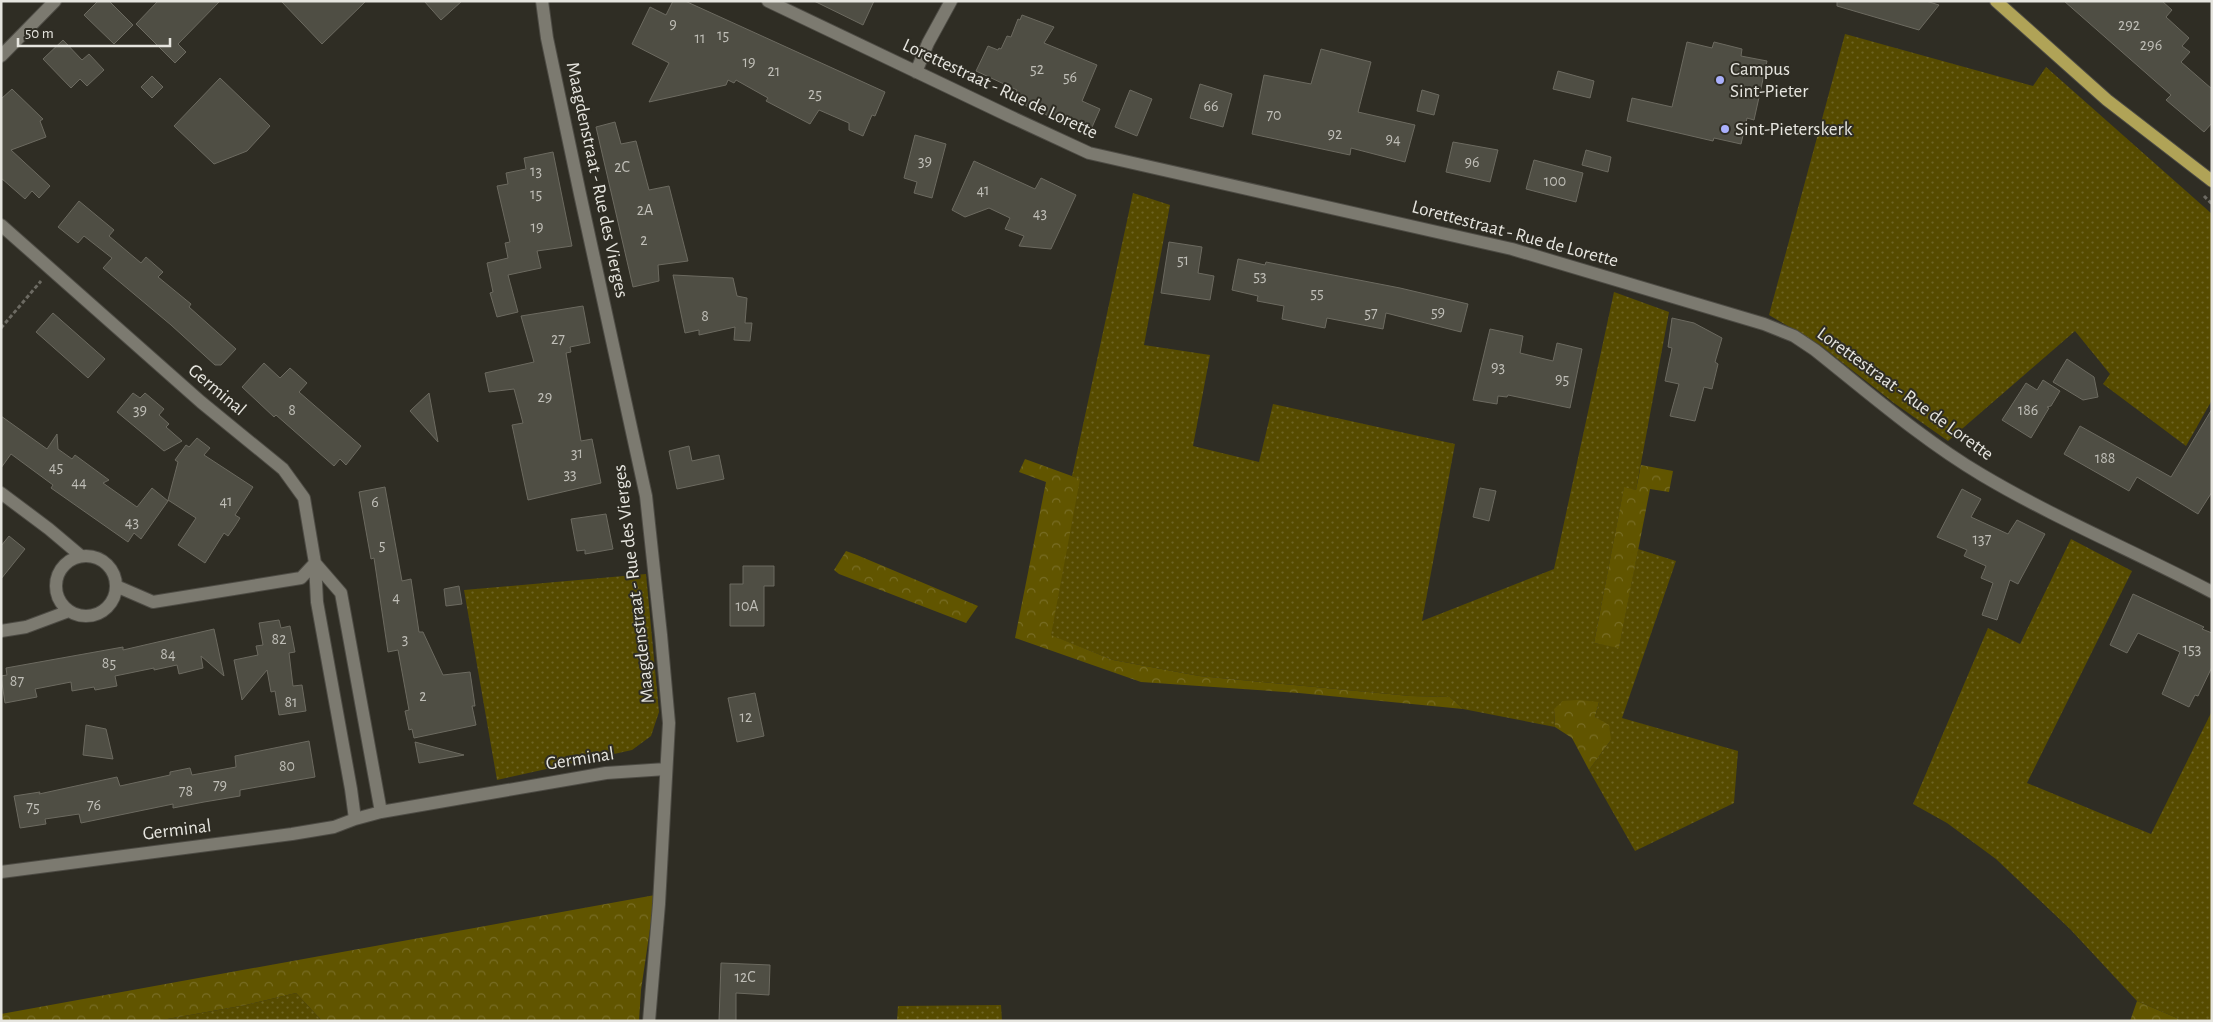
<svg xmlns="http://www.w3.org/2000/svg" width="2213" height="1022" font-family="'Alegreya Sans',sans-serif">
<style>
.grass{fill:url(#grass-dots)}
.forest{fill:url(#forest-crowns)}
.building{fill:#4f4e44;stroke:#6c6a60}
.lines{fill:none;stroke-linecap:round;stroke-linejoin:round}
.minor-casing{stroke:#4d4b44;stroke-width:14}
.primary-casing{stroke:#4d4b44;stroke-width:14}
.path{stroke:#6c6a62;stroke-width:3;stroke-dasharray:4 2.5;stroke-linecap:butt}
.minor{stroke:#7c7a70;stroke-width:12}
.primary{stroke:#b0a357;stroke-width:12}
.poi-dot{fill:#aab0fc;stroke:#2f2d24;stroke-width:2}
.labels{text-anchor:middle;dominant-baseline:central;stroke-width:4;stroke-linejoin:round;paint-order:stroke}
.number-label{font-size:16px;fill:#c0bfb8}
.poi-label{font-size:19px;fill:#e6e5df;stroke:#2f2d24;text-anchor:start}
.street-label{font-size:19px;fill:#e6e5df;stroke:#2f2d24}
</style>
<defs>
<pattern id="grass-dots" width="8" height="8" patternUnits="userSpaceOnUse" patternTransform="scale(1.25)"><rect width="8" height="8" fill="#564b00"/><path d="M2 2h.1M6 6h.1" fill="none" stroke="#6e6525" stroke-width="1.8" stroke-linecap="round"/></pattern>
<pattern id="forest-crowns" width="20" height="18" patternUnits="userSpaceOnUse" patternTransform="scale(1.25)"><rect width="20" height="18" fill="#615500"/><path d="M2 6a3 3 0 1 1 6 0M12 15a3 3 0 1 1 6 0" fill="none" stroke="#786d25"/></pattern>
</defs>
<rect width="100%" height="100%" fill="#2f2d24"/>
<path class="grass" d="M 1845,34 L 2033,86 L 2046,67 L 2212,214 L 2212,400 L 2186,446 L 2103,384 L 2110,374 L 2075,331 L 1948,441 L 1894,403 L 1820,345 L 1769,315 Z
M 1133,193 L 1170,205 L 1144,345 L 1210,355 L 1193,446 L 1259,462 L 1273,404 L 1455,444 L 1422,621 L 1554,569 L 1614,292 L 1669,312 L 1636,490 L 1624,488 L 1594,643 L 1619,647 L 1638,549 L 1676,561 L 1622,718 L 1738,751 L 1734,803 L 1635,851 L 1589,770 L 1611,740 L 1595,717 L 1599,702 L 1554,709 L 1555,727 L 1463,709 L 1450,697 L 1410,696 L 1199,676 L 1113,660 L 1050,635 L 1079,479 L 1072,476 Z
M 2071,539 L 2132,571 L 2027,783 L 2151,834 L 2212,711 L 2212,1021 L 2184,1021 L 2137,1001 L 2070,929 L 1996,859 L 1947,823 L 1913,804 L 1988,628 L 2020,644 Z
M 646,574 L 659,712 L 651,736 L 632,750 L 497,780 L 464,590 Z
M 296,993 L 322,1021 L 156,1021 L 246,1005 Z
M 1001,1005 L 1002,1021 L 897,1021 L 898,1006 Z"/>
<path class="forest" d="M 1025,459 L 1080,479 L 1051,635 L 1113,660 L 1199,676 L 1410,696 L 1450,697 L 1463,709 L 1299,693 L 1141,682 L 1015,638 L 1046,482 L 1019,472 Z
M 1641,465 L 1673,471 L 1669,492 L 1650,489 L 1619,648 L 1594,643 L 1624,487 L 1636,490 Z
M 846,551 L 857,555 L 978,606 L 966,623 L 839,574 L 834,570 Z
M 1578,700 L 1599,702 L 1595,717 L 1609,725 L 1611,740 L 1589,770 L 1572,738 L 1555,727 L 1554,709 L 1563,701 Z
M 655,895 L 641,990 L 639,1021 L 322,1021 L 296,993 L 246,1005 L 156,1021 L 1,1021 L 1,1014 Z
M 2137,1001 L 2184,1021 L 2130,1021 Z"/>
<path class="building" d="M 98,1 L 109,1 L 133,25 L 114,44 L 84,15 Z
M 158,1 L 220,1 L 178,44 L 186,52 L 175,63 L 136,24 Z
M 281,1 L 366,1 L 322,44 Z
M 424,1 L 462,1 L 441,20 Z
M 673,1 L 685,1 L 885,92 L 875,116 L 872,115 L 863,136 L 849,130 L 849,123 L 819,110 L 810,124 L 766,101 L 768,98 L 736,80 L 734,83 L 728,80 L 726,85 L 649,102 L 669,63 L 632,44 L 650,7 L 666,15 Z
M 814,1 L 874,1 L 863,25 Z
M 1837,1 L 1926,1 L 1939,5 L 1919,30 L 1837,6 Z
M 2064,1 L 2162,1 L 2172,10 L 2166,17 L 2189,38 L 2182,46 L 2190,52 L 2181,62 L 2212,89 L 2212,123 L 2204,132 L 2166,100 L 2171,95 Z
M 1022,15 L 1054,27 L 1044,43 L 1097,65 L 1082,101 L 1100,109 L 1089,134 L 1013,100 L 1017,90 L 976,71 L 988,46 L 998,50 L 999,48 L 1001,49 L 1007,36 L 1011,37 L 1018,19 L 1020,20 Z
M 63,40 L 82,60 L 89,54 L 104,70 L 87,86 L 80,79 L 71,88 L 43,59 Z
M 1687,42 L 1712,48 L 1714,42 L 1742,49 L 1741,56 L 1767,61 L 1754,120 L 1747,118 L 1741,144 L 1714,138 L 1713,141 L 1627,121 L 1632,98 L 1672,107 Z
M 1321,49 L 1371,62 L 1358,112 L 1415,125 L 1405,162 L 1351,148 L 1350,155 L 1252,134 L 1264,75 L 1311,84 Z
M 1558,71 L 1594,81 L 1590,98 L 1553,89 Z
M 152,76 L 163,87 L 152,98 L 141,87 Z
M 220,78 L 270,126 L 247,151 L 214,164 L 174,126 Z
M 1200,84 L 1232,94 L 1223,127 L 1190,118 Z
M 12,89 L 43,119 L 40,121 L 46,137 L 11,150 L 50,186 L 39,198 L 32,191 L 25,199 L 1,178 L 1,99 Z
M 1130,90 L 1152,99 L 1137,136 L 1115,127 Z
M 1422,90 L 1439,95 L 1434,115 L 1417,111 Z
M 615,122 L 621,144 L 636,141 L 649,190 L 669,186 L 688,261 L 658,265 L 659,281 L 633,287 L 596,127 Z
M 915,135 L 946,144 L 932,198 L 914,193 L 917,182 L 904,178 Z
M 1453,142 L 1498,150 L 1490,182 L 1446,172 Z
M 1586,150 L 1611,157 L 1608,172 L 1582,165 Z
M 553,152 L 572,246 L 537,251 L 541,268 L 508,275 L 518,312 L 497,317 L 490,293 L 493,292 L 487,263 L 508,258 L 505,243 L 510,242 L 497,186 L 508,184 L 506,173 L 526,169 L 524,158 Z
M 1534,160 L 1583,173 L 1576,202 L 1526,189 Z
M 974,161 L 1035,189 L 1041,178 L 1076,195 L 1051,249 L 1019,246 L 1024,236 L 1005,229 L 1010,218 L 989,208 L 965,217 L 952,210 Z
M 79,201 L 114,230 L 109,236 L 141,263 L 146,257 L 163,272 L 158,277 L 191,304 L 189,307 L 236,349 L 221,365 L 215,365 L 171,325 L 103,268 L 112,258 L 84,236 L 78,243 L 58,227 Z
M 1169,242 L 1202,247 L 1198,273 L 1214,276 L 1210,300 L 1161,293 Z
M 1238,259 L 1265,265 L 1266,262 L 1400,288 L 1468,304 L 1461,332 L 1386,313 L 1383,329 L 1327,318 L 1325,328 L 1282,319 L 1284,306 L 1257,301 L 1258,296 L 1232,290 Z
M 673,275 L 733,278 L 737,296 L 747,298 L 745,323 L 752,323 L 750,341 L 734,340 L 735,327 L 699,335 L 699,330 L 685,333 Z
M 583,306 L 590,343 L 570,347 L 571,352 L 566,353 L 581,441 L 592,439 L 601,483 L 528,500 L 512,425 L 523,423 L 514,389 L 489,392 L 485,373 L 534,362 L 521,316 Z
M 53,313 L 105,359 L 88,378 L 36,332 Z
M 1672,318 L 1694,323 L 1722,338 L 1715,362 L 1718,364 L 1712,389 L 1704,387 L 1695,421 L 1670,416 L 1679,384 L 1665,381 L 1672,348 L 1668,347 Z
M 1490,329 L 1523,336 L 1520,353 L 1553,361 L 1557,343 L 1582,349 L 1570,408 L 1508,395 L 1507,397 L 1498,396 L 1497,404 L 1473,400 Z
M 2067,359 L 2094,377 L 2098,397 L 2083,400 L 2053,382 Z
M 264,363 L 280,378 L 290,368 L 307,383 L 299,392 L 361,446 L 346,465 L 340,459 L 334,466 L 276,415 L 274,417 L 242,387 Z
M 2043,380 L 2060,391 L 2051,406 L 2047,407 L 2049,408 L 2031,438 L 2002,420 L 2026,383 L 2037,390 Z
M 133,393 L 140,398 L 145,393 L 164,409 L 159,415 L 169,424 L 166,427 L 182,441 L 164,451 L 117,412 Z
M 429,393 L 438,442 L 410,411 Z
M 2212,409 L 2212,492 L 2198,514 L 2137,477 L 2129,491 L 2064,454 L 2080,426 L 2171,477 Z
M 1,416 L 47,449 L 57,434 L 58,449 L 72,459 L 75,455 L 109,480 L 103,483 L 137,507 L 152,488 L 168,501 L 141,539 L 134,533 L 128,542 L 51,488 L 53,485 L 11,454 L 1,468 Z
M 197,438 L 210,448 L 204,455 L 253,487 L 235,515 L 240,518 L 235,526 L 228,536 L 224,533 L 205,563 L 178,545 L 196,518 L 168,500 L 178,462 L 175,460 L 186,445 L 189,447 Z
M 689,446 L 692,461 L 719,455 L 724,479 L 677,489 L 669,451 Z
M 385,487 L 402,581 L 411,579 L 419,632 L 423,632 L 443,675 L 470,672 L 475,706 L 472,706 L 476,725 L 414,738 L 412,729 L 409,730 L 405,711 L 409,710 L 398,650 L 388,652 L 374,558 L 371,559 L 359,492 Z
M 1480,488 L 1496,491 L 1489,521 L 1473,517 Z
M 1962,489 L 1981,499 L 1971,517 L 2008,534 L 2017,520 L 2045,534 L 2018,584 L 2010,580 L 1997,620 L 1982,615 L 1993,583 L 1981,578 L 1986,566 L 1964,556 L 1967,550 L 1937,537 Z
M 606,514 L 613,549 L 585,554 L 585,550 L 577,551 L 571,519 Z
M 9,536 L 25,549 L 1,579 L 1,546 Z
M 743,566 L 774,566 L 774,586 L 764,586 L 764,626 L 730,626 L 730,584 L 743,584 Z
M 459,586 L 462,604 L 446,606 L 444,589 Z
M 2133,594 L 2204,627 L 2202,629 L 2212,633 L 2212,667 L 2198,696 L 2195,695 L 2189,707 L 2162,694 L 2180,652 L 2138,633 L 2127,653 L 2110,645 Z
M 279,620 L 281,628 L 290,626 L 295,652 L 289,653 L 293,686 L 302,685 L 306,711 L 279,715 L 275,691 L 271,692 L 267,670 L 242,700 L 234,660 L 258,655 L 256,646 L 263,645 L 259,623 Z
M 214,629 L 224,676 L 201,656 L 203,668 L 179,674 L 177,665 L 154,670 L 154,668 L 115,676 L 117,686 L 95,690 L 94,687 L 72,691 L 71,682 L 35,689 L 37,697 L 5,703 L 1,676 L 7,675 L 6,668 L 123,647 L 123,650 Z
M 755,693 L 764,736 L 737,742 L 728,698 Z
M 86,725 L 106,729 L 113,759 L 83,755 Z
M 309,741 L 315,777 L 240,790 L 240,796 L 204,802 L 173,808 L 173,804 L 81,823 L 79,814 L 45,819 L 46,824 L 20,828 L 14,796 L 40,792 L 39,794 L 117,777 L 120,786 L 170,775 L 170,772 L 190,768 L 192,775 L 236,767 L 235,756 Z
M 415,742 L 464,755 L 419,763 Z
M 721,963 L 770,965 L 769,995 L 736,993 L 736,1021 L 719,1021 Z"/>
<g class="lines">
<g class="minor-casing">
<path id="minor" d="M 542,1 L 547,38 L 580,194 L 646,496 L 661,635 L 669,723 L 659,904 L 649,1021
M 768,1 L 1009,116 L 1089,153 L 1512,249 L 1764,324 L 1794,336 L 1815,350 C 1869,393 1923,440 1982,475 C 2056,519 2136,552 2212,592
M 1,56 L 55,1
M 916,72 L 928,43 L 951,1
M 1,225 L 201,402 L 283,469 L 304,498 L 315,563 L 317,602 L 351,789 L 355,819
M 1,493 L 49,529 L 81,556
M56 586a30 30 0 1 1 60 0a30 30 0 1 1-60 0Z
M 315,563 L 341,593 L 381,812
M 116,586 L 153,602 L 301,578 L 315,563
M 1,631 L 26,627 L 69,611
M 1,872 L 292,834 L 334,827 L 355,819 L 381,812 L 606,773 L 666,769"/>
</g>
<g class="primary-casing">
<path id="primary" d="M 1996,1 L 2107,100 L 2212,181"/>
</g>
<path class="path" d="M 2204,196 L 2212,204
M 1,328 L 41,281"/>
<use href="#minor" class="minor"/>
<use href="#primary" class="primary"/>
</g>
<g class="poi-dot">
<circle cx="1720" cy="80" r="5"/>
<circle cx="1725" cy="129" r="5"/>
</g>
<g class="labels">
<g class="number-label">
<text x="673" y="24">9</text>
<text x="2129" y="25">292</text>
<text x="723" y="35">15</text>
<text x="700" y="38">11</text>
<text x="2151" y="45">296</text>
<text x="749" y="62">19</text>
<text x="1037" y="69">52</text>
<text x="774" y="71">21</text>
<text x="1070" y="77">56</text>
<text x="815" y="94">25</text>
<text x="1211" y="106">66</text>
<text x="1274" y="115">70</text>
<text x="1335" y="134">92</text>
<text x="1393" y="139">94</text>
<text x="925" y="161">39</text>
<text x="1472" y="162">96</text>
<text x="622" y="167">2C</text>
<text x="536" y="171">13</text>
<text x="1555" y="181">100</text>
<text x="983" y="190">41</text>
<text x="536" y="194">15</text>
<text x="645" y="210">2A</text>
<text x="1040" y="213">43</text>
<text x="537" y="227">19</text>
<text x="644" y="240">2</text>
<text x="1183" y="260">51</text>
<text x="1260" y="276">53</text>
<text x="1317" y="293">55</text>
<text x="1438" y="312">59</text>
<text x="1371" y="313">57</text>
<text x="705" y="316">8</text>
<text x="558" y="339">27</text>
<text x="1498" y="367">93</text>
<text x="1562" y="379">95</text>
<text x="545" y="397">29</text>
<text x="140" y="410">39</text>
<text x="292" y="410">8</text>
<text x="2028" y="410">186</text>
<text x="577" y="453">31</text>
<text x="2105" y="458">188</text>
<text x="56" y="467">45</text>
<text x="570" y="474">33</text>
<text x="79" y="482">44</text>
<text x="226" y="501">41</text>
<text x="375" y="502">6</text>
<text x="132" y="522">43</text>
<text x="1982" y="539">137</text>
<text x="382" y="545">5</text>
<text x="396" y="597">4</text>
<text x="747" y="606">10A</text>
<text x="279" y="639">82</text>
<text x="405" y="639">3</text>
<text x="2192" y="649">153</text>
<text x="168" y="654">84</text>
<text x="109" y="663">85</text>
<text x="17" y="681">87</text>
<text x="423" y="696">2</text>
<text x="291" y="702">81</text>
<text x="746" y="717">12</text>
<text x="287" y="766">80</text>
<text x="220" y="785">79</text>
<text x="186" y="791">78</text>
<text x="94" y="805">76</text>
<text x="33" y="807">75</text>
<text x="745" y="977">12C</text>
</g>
<g class="poi-label">
<text x="1730" y="69">Campus<tspan x="1730" dy="22">Sint-Pieter</tspan></text>
<text x="1735" y="129">Sint-Pieterskerk</text>
</g>
<g class="street-label">
<text transform="translate(1000 89) rotate(25)">Lorettestraat - Rue de Lorette</text>
<text transform="translate(597 180) rotate(78)">Maagdenstraat - Rue des Vierges</text>
<text transform="translate(1515 234) rotate(15)">Lorettestraat - Rue de Lorette</text>
<text transform="translate(217 390) rotate(40)">Germinal</text>
<text transform="translate(1905 394) rotate(36)">Lorettestraat - Rue de Lorette</text>
<text transform="translate(634 584) rotate(-97)">Maagdenstraat - Rue des Vierges</text>
<text transform="translate(580 759) rotate(-9)">Germinal</text>
<text transform="translate(177 830) rotate(-7)">Germinal</text>
</g>
</g>
<rect width="2213" height="1022" fill="none" stroke="#e6e5df" stroke-width="5"/>
<path d="M18 38v8h152v-8" fill="none" stroke="#e6e5df" stroke-width="2.5"/>
<text x="25" y="38" font-size="15" fill="#e6e5df" stroke="#2f2d24" stroke-width="4" paint-order="stroke">50 m</text>
</svg>
